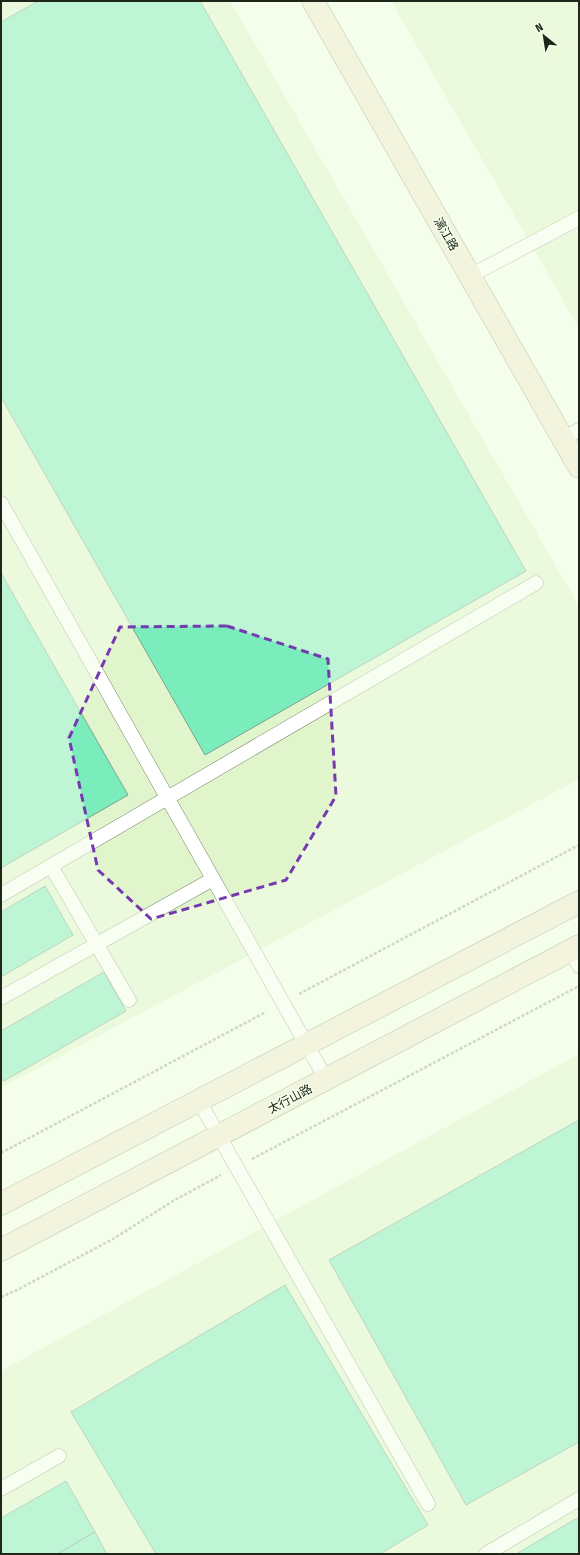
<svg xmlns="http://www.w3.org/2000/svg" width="580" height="1555" font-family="'Fira Sans Condensed','Noto Sans SC',sans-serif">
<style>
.built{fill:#e1f5cc}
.building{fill:#7becbc;stroke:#7da290}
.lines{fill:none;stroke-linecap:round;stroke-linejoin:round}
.lane-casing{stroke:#7a896a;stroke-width:15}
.secondary-casing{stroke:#7a896a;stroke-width:23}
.path{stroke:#a2aa99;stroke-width:2.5;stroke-dasharray:3 2;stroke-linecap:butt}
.lane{stroke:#fff;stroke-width:14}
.secondary{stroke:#f0e9d0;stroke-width:22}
.marked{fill:none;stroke:#753aaf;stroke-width:3;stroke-dasharray:8 5;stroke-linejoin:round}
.labels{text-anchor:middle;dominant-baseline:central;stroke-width:3.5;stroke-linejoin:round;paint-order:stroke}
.street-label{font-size:12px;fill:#1f2519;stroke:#f4feea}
</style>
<rect width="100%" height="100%" fill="#f4feea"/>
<path class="built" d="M 1,1 L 230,1 L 579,606 L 579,779 L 1,1088 Z
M 391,1 L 579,1 L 579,328 Z
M 579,1054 L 579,1554 L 1,1554 L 1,1371 Z"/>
<path class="building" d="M 38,1 L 200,1 L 526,571 L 205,755 L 1,397 L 1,22 Z
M 1,573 L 128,795 L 1,868 Z
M 45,886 L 73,935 L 1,977 L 1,912 Z
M 104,972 L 126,1011 L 4,1081 L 1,1075 L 1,1031 Z
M 579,1120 L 579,1442 L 466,1505 L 329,1260 Z
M 285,1285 L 428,1525 L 380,1554 L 156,1554 L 71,1412 Z
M 66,1481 L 95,1532 L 57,1554 L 1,1554 L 1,1518 Z
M 579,1517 L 579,1554 L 516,1554 Z
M 95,1532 L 107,1554 L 57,1554 Z"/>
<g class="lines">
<g class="lane-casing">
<path id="lane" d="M 470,276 L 579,218
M 563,438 L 579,430
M 1,503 L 326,1079
M 51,866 L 129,1000
M 1,895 L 536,583
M 571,951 L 579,966
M 1,998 L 213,879
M 199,1101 L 428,1504
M 1,1489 L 59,1456
M 486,1554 L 579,1499"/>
</g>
<g class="secondary-casing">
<path id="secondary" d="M 313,1 L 579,467
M 1,1204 L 579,902
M 1,1250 L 579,946"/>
</g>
<path class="path" d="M 299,994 L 579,845
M 1,1153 L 266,1012
M 252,1159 L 579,986
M 1,1297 L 17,1290 L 113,1239 L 173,1201 L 221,1175"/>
<use href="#lane" class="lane"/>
<use href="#secondary" class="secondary"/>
</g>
<path d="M0 0H580V1555H0ZM 227,626 L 328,659 L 336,796 L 286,880 L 151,919 L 98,870 L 69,738 L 120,627 Z" fill="#f4feea" fill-opacity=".55" fill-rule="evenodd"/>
<path class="marked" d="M 227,626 L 328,659 L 336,796 L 286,880 L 151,919 L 98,870 L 69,738 L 120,627 Z"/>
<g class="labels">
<g class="street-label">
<text transform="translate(446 234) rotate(60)">漓江路</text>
<text transform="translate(290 1099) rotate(-28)">太行山路</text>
</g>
</g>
<rect width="580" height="1555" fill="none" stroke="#1f2519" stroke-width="4"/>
<g transform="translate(544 36) rotate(330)" stroke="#f4feea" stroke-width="3" paint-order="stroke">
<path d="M0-3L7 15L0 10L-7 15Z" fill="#1f2519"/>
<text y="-6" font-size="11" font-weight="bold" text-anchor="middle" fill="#1f2519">N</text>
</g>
</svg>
